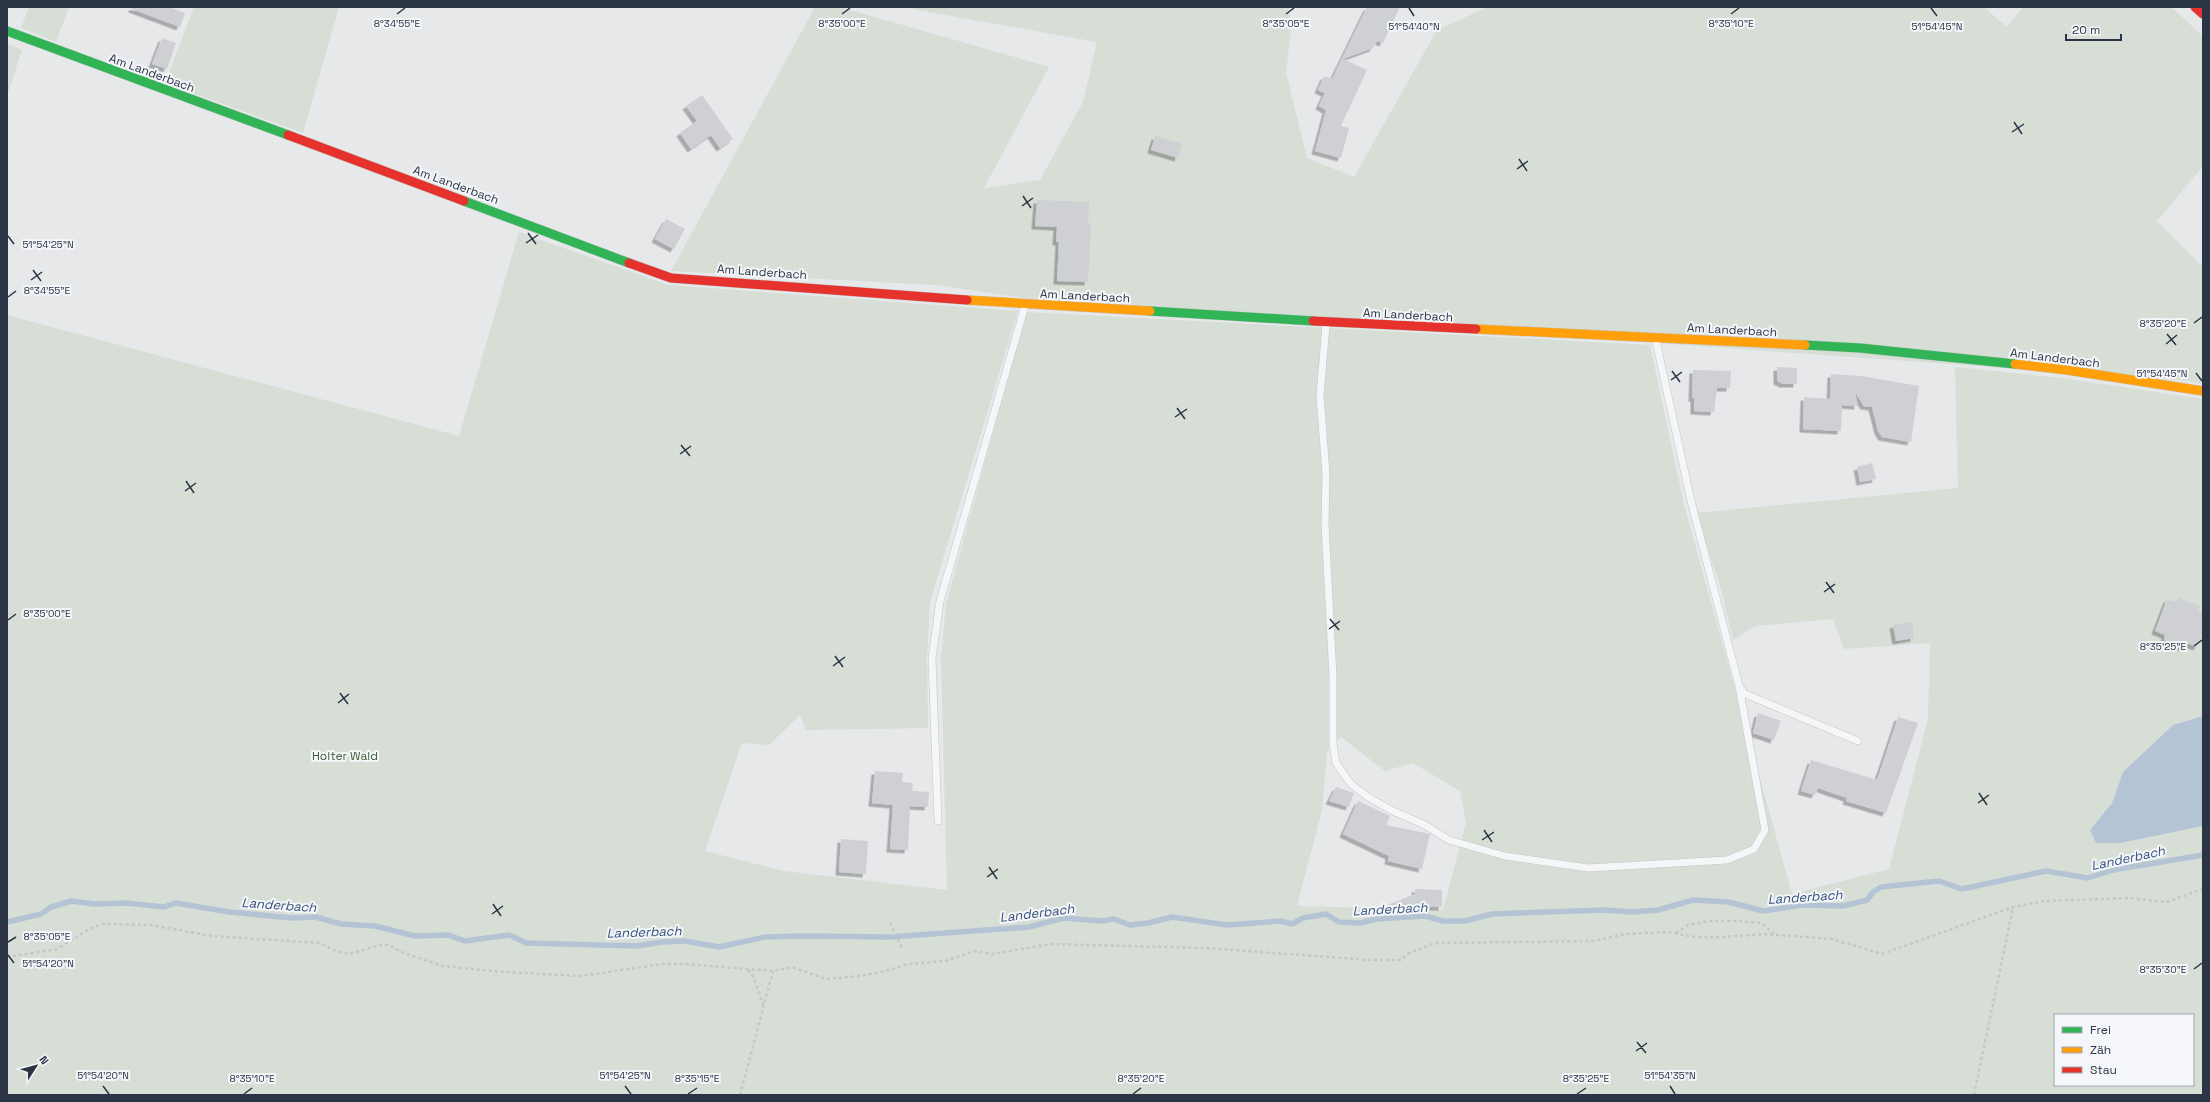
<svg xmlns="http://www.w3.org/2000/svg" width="2210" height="1102" font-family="'Space Grotesk',sans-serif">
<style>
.green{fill:#d6ded6;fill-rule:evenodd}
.water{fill:#b4c4d5}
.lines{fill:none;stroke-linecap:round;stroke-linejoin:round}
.stream{stroke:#b4c4d5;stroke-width:5.5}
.building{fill:#ced0d3;filter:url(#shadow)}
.lane-casing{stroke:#c4c6c8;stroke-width:8}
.fast-casing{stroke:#c4c6c8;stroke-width:10}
.slow-casing{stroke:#c4c6c8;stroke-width:10}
.jam-casing{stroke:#c4c6c8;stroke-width:10}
.path{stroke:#c5c6ca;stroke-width:2.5;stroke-dasharray:3 3;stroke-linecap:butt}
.lane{stroke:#f5f6f7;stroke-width:7}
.fast{stroke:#30b455;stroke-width:9}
.slow{stroke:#ff9f0a;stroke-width:9}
.jam{stroke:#e5322d;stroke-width:9}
.ticks{fill:none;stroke:#2b3445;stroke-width:1.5}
.labels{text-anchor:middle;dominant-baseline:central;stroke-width:4;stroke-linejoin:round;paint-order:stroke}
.street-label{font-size:12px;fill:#2b3445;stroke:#f4f6f9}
.park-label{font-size:12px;fill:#3f6138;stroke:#f4f6f9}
.water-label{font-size:13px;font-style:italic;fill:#34527a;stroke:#f4f6f9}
.ticks-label{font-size:10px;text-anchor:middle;fill:#2b3445;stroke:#f4f6f9;stroke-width:4;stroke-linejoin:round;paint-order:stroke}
</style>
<defs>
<filter id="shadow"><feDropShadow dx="-3.5" dy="3.5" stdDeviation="0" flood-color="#0004"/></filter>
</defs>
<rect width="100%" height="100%" fill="#e6e8ea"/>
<path class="green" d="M 29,7 L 69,7 L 56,42 L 21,28 Z
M 194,7 L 339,7 L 303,133 L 165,83 Z
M 815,7 L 840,7 L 1049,67 L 984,188 L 1040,180 L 1083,102 L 1097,42 L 912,9 L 912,7 L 1289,7 L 1291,31 L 1286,72 L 1307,158 L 1354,177 L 1437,30 L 1488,7 L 1984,7 L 2007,27 L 2023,7 L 2171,7 L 2203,36 L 2203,166 L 2157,221 L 2203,267 L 2203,384 L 2190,381 L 1025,298 L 935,285 L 671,271 Z
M 7,44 L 22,50 L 7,96 Z
M 519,232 L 669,285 L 1018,311 L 930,602 L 927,657 L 928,728 L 806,730 L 800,715 L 769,745 L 742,743 L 705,851 L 784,871 L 947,890 L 941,658 L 946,604 L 1026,312 L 1650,345 L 1684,505 L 1792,894 L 1889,869 L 1928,719 L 1930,643 L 1844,649 L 1833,619 L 1755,626 L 1733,640 L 1721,589 L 1696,513 L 1958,488 L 1955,367 L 2062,378 L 2203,399 L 2203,716 L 2173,725 L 2123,772 L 2112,803 L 2090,830 L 2096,843 L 2121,843 L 2203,826 L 2203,1095 L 7,1095 L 7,315 L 459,436 ZM 1341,737 L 1385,771 L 1413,763 L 1460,791 L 1466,823 L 1443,910 L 1297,906 L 1322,810 L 1327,751 ZM 2055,1015 L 2193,1015 L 2193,1085 L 2055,1085 Z"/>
<path class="water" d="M 2203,716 L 2203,826 L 2121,843 L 2096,843 L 2090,830 L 2112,803 L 2123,772 L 2173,725 Z"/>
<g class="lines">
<path class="stream" d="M 7,922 L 41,914 L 51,907 L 72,901 L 94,904 L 126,903 L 164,907 L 176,903 L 229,912 L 292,918 L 316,917 L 341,924 L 375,926 L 415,936 L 448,935 L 465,941 L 509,935 L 526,943 L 637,946 L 662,942 L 685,941 L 719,947 L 765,937 L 802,936 L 890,937 L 1029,927 L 1063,918 L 1102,921 L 1114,919 L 1130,925 L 1148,923 L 1172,917 L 1227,925 L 1281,921 L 1292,924 L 1303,918 L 1326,914 L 1339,922 L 1360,923 L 1377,919 L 1425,916 L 1443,921 L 1465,921 L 1492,914 L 1605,910 L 1632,912 L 1658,910 L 1693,900 L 1729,902 L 1763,911 L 1803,905 L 1843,906 L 1867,900 L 1873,892 L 1881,887 L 1939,881 L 1962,889 L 2046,871 L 2088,878 L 2113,870 L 2203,855"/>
</g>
<path class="building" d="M 132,7 L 169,7 L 185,13 L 180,27 L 132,9 Z
M 1367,7 L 1400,7 L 1383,43 L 1377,41 L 1373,48 L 1343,59 L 1367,70 L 1341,126 L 1349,128 L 1341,158 L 1315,151 L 1326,110 L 1319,106 L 1325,93 L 1318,90 L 1324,76 L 1332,79 Z
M 162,38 L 176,43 L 167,69 L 152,64 Z
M 702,95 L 733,139 L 720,148 L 711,135 L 691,149 L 680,133 L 697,121 L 686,106 Z
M 1155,136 L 1182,144 L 1178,158 L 1151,150 Z
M 1037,200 L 1089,202 L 1088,223 L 1091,223 L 1088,282 L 1057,281 L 1059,242 L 1056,242 L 1057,227 L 1035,226 Z
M 666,219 L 685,229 L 674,249 L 655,239 Z
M 1777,367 L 1797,368 L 1797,384 L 1783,384 L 1777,381 Z
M 1693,370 L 1731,371 L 1730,388 L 1717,388 L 1714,412 L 1694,411 L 1694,398 L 1692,398 Z
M 1831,374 L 1861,376 L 1919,386 L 1911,442 L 1882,437 L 1878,431 L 1872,407 L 1864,406 L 1855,392 L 1858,406 L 1842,405 L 1841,431 L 1803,429 L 1804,397 L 1830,399 Z
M 1872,463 L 1876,479 L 1860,482 L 1857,467 Z
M 2179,598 L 2200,606 L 2198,611 L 2203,613 L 2203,631 L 2197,647 L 2186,643 L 2184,648 L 2164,640 L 2165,635 L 2155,631 L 2167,599 L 2177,603 Z
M 1912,622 L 1914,638 L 1896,641 L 1893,625 Z
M 1758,713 L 1781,721 L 1774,740 L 1753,733 Z
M 1898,717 L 1918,723 L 1886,813 L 1846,801 L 1847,798 L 1818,788 L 1815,795 L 1801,791 L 1811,760 L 1877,780 Z
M 875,771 L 903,773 L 902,782 L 913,783 L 912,791 L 929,792 L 928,807 L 910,806 L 908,850 L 890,849 L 893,805 L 872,803 Z
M 1336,787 L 1354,793 L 1349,807 L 1329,801 Z
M 1358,801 L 1390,816 L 1386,825 L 1430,834 L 1422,869 L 1388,861 L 1389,856 L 1343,834 Z
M 841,839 L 868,841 L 866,874 L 839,872 Z
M 1415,889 L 1442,890 L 1442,907 L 1385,906 L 1415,894 Z"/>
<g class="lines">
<g class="lane-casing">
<path id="lane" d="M 1326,325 L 1320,396 L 1326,473 L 1325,525 L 1333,677 L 1333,744 L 1336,763 L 1351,784 L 1368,797 L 1393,811 L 1425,825 L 1449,840 L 1505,856 L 1588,868 L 1727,860 L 1754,849 L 1765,830 L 1739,686
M 1656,341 L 1691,501 L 1739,686 L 1745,694 L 1858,741
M 938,821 L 932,658 L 940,601 L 1025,306"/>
</g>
<g class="fast-casing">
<path id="fast" d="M 7,31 L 288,135
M 464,201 L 629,263
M 1150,311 L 1313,321
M 1805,345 L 1860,348 L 2015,364"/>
</g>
<g class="slow-casing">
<path id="slow" d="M 967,300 L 1150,311
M 1476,329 L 1805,345
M 2015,364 L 2067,370 L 2203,391"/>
</g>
<g class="jam-casing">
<path id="jam" d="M 2195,7 L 2203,14
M 288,135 L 464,201
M 629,263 L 671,278 L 967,300
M 1313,321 L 1476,329"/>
</g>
<path class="path" d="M 890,923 L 903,950
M 1676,933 L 1688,925 L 1709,921 L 1741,921 L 1761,923 L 1774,934
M 7,957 L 57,949 L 91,928 L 103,924 L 151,925 L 212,936 L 320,943 L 336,951 L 349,954 L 381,945 L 388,945 L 404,953 L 442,966 L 504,972 L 581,976 L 662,964 L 686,964 L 773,971 L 792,967 L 826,979 L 861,976 L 889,970 L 908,964 L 945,961 L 975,951 L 992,954 L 1051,944 L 1206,948 L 1370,960 L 1401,960 L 1409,953 L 1435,943 L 1593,941 L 1625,934 L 1667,932 L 1694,937 L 1726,937 L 1764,934 L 1832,939 L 1882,954 L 2013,907 L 2044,901 L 2129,898 L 2167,902 L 2203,889
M 748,970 L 754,978 L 763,1005
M 740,1095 L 773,971
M 1974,1095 L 2013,908"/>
<use href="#lane" class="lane"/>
<use href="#fast" class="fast"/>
<use href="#slow" class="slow"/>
<use href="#jam" class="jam"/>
</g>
<path class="ticks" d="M 1409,8 L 1414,16M 1931,8 L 1937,16M 397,14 L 405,8M 842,14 L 850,8M 1286,14 L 1294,8M 1731,14 L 1739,8M 2014,122 L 2022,134M 2012,132 L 2024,124M 1519,159 L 1527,171M 1517,169 L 1528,161M 1023,196 L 1031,208M 1022,206 L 1033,198M 528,233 L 536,244M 8,236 L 14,244M 526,243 L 538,235M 33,270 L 41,281M 31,280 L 42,272M 8,297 L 16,291M 2194,323 L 2202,317M 2167,334 L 2176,345M 2166,344 L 2177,335M 1672,371 L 1680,382M 2196,373 L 2202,381M 1671,380 L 1682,372M 1177,408 L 1185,419M 1175,417 L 1187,409M 681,445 L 690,456M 680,454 L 691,446M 186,481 L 194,493M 185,491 L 196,483M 1826,582 L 1834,593M 1824,592 L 1835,584M 1330,619 L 1339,630M 8,620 L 16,614M 1329,629 L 1340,621M 2194,646 L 2202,640M 835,656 L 843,667M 833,666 L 845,657M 340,693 L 348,704M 338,703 L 349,694M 1979,793 L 1987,805M 1978,803 L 1989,795M 1484,830 L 1492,842M 1482,840 L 1494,832M 989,867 L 997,879M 987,877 L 998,869M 493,904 L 501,916M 492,914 L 503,906M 8,942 L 16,937M 8,955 L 14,963M 2194,969 L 2202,963M 1637,1042 L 1646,1053M 1636,1051 L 1647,1043M 103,1086 L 109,1094M 625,1086 L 631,1094M 1670,1086 L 1675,1094M 244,1094 L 252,1088M 688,1094 L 697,1088M 1133,1094 L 1141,1088M 1577,1094 L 1586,1088"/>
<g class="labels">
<g class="street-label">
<text transform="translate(152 73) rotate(20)">Am Landerbach</text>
<text transform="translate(456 185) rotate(20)">Am Landerbach</text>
<text transform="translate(762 272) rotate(4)">Am Landerbach</text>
<text transform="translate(1085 296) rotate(3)">Am Landerbach</text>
<text transform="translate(1408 315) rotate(3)">Am Landerbach</text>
<text transform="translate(1732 330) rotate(3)">Am Landerbach</text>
<text transform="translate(2055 358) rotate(7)">Am Landerbach</text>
</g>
<g class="park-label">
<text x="345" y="756">Holter Wald</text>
</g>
<g class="water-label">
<text transform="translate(2128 858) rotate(-12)">Landerbach</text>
<text transform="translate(1805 897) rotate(-4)">Landerbach</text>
<text transform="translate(279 905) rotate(4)">Landerbach</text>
<text transform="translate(1390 909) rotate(-3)">Landerbach</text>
<text transform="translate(1037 913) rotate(-7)">Landerbach</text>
<text transform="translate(644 932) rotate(-2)">Landerbach</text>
</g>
</g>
<g class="ticks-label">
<text x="397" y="27">8°34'55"E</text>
<text x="842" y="27">8°35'00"E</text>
<text x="1286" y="27">8°35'05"E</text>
<text x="1731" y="27">8°35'10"E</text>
<text x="1414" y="30">51°54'40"N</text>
<text x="1937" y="30">51°54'45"N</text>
<text x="48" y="248">51°54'25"N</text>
<text x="47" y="294">8°34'55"E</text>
<text x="2163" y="327">8°35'20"E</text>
<text x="2162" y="377">51°54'45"N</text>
<text x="47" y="617">8°35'00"E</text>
<text x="2163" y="650">8°35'25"E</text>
<text x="47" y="940">8°35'05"E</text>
<text x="48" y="967">51°54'20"N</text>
<text x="2163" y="973">8°35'30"E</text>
<text x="103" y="1079">51°54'20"N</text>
<text x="625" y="1079">51°54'25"N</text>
<text x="1670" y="1079">51°54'35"N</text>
<text x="252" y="1082">8°35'10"E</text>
<text x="697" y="1082">8°35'15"E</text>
<text x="1141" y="1082">8°35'20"E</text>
<text x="1586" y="1082">8°35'25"E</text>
</g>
<rect width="2210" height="1102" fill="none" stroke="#2b3445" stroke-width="16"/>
<rect x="2054" y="1014" width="140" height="72" fill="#f4f6f9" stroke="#a4a8b1"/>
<rect x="2062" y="1027" width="20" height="6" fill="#30b455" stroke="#a4a8b1"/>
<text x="2090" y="1034" font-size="12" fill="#2b3445">Frei</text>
<rect x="2062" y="1047" width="20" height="6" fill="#ff9f0a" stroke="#a4a8b1"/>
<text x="2090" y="1054" font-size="12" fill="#2b3445">Zäh</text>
<rect x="2062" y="1067" width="20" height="6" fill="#e5322d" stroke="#a4a8b1"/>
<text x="2090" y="1074" font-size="12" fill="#2b3445">Stau</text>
<g transform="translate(36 1066) rotate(54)" stroke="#f4f6f9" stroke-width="3" paint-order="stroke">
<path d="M0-3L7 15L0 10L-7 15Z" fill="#2b3445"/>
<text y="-6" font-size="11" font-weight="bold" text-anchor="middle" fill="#2b3445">N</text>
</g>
<path d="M2066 34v6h55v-6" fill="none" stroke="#2b3445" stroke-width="2"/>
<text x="2072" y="34" font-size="12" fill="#2b3445" stroke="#f4f6f9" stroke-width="3" paint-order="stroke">20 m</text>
</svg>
